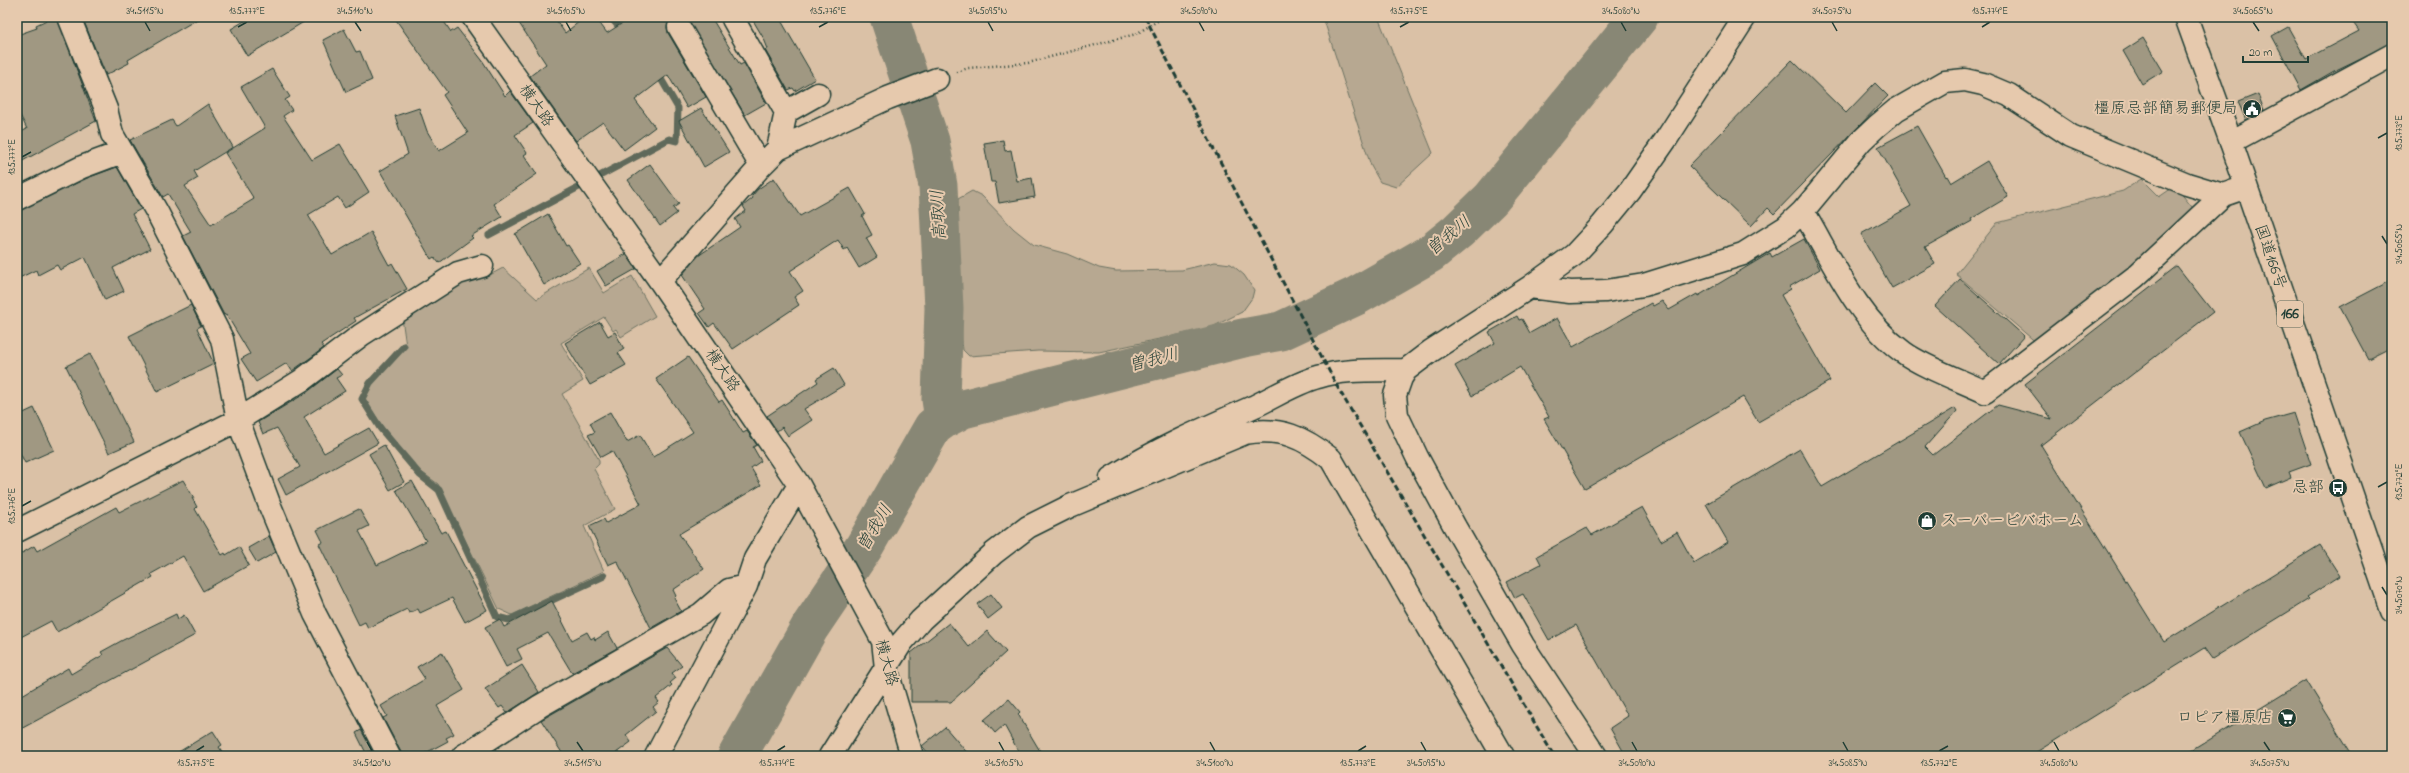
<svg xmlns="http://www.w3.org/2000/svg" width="2409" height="773" font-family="'Indie Flower','Klee One',sans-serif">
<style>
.green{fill:#b7a891;stroke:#6b7262}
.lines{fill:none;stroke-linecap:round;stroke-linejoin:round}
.stream{stroke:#5e695a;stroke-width:7}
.river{stroke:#888774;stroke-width:39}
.building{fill:#a09882;stroke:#1f3d34}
.minor-casing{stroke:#1f3d34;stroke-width:25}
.highway-casing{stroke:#1f3d34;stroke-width:25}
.path{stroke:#1f3d34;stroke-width:2.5;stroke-dasharray:1 3;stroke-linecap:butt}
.minor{stroke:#e6c9ad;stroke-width:22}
.highway{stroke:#e6c9ad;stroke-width:22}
.rail{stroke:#1f3d34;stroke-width:3;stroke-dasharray:6 3;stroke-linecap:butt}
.ticks{fill:none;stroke:#1f3d34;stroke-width:1.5}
.labels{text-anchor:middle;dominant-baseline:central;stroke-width:4;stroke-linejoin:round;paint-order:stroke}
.shield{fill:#e6c9ad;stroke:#5b6758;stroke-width:1}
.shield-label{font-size:15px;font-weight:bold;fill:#1f3d34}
.street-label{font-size:16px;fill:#1f3d34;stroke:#e6c9ad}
.poi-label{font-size:16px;fill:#1f3d34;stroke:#e6c9ad;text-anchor:end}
.water-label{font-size:17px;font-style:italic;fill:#2a443a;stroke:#e6c9ad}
.neatline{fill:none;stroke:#1f3d34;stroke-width:1.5}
.ticks-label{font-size:10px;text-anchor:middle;fill:#1f3d34}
</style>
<rect width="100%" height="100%" fill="#dac1a6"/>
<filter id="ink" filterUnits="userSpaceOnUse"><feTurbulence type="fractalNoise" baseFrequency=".025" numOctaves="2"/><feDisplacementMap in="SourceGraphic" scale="8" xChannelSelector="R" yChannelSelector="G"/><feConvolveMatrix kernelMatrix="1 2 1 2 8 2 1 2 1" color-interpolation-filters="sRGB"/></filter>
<g filter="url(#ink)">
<path class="green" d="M 1323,17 L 1378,17 L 1433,153 L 1396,187 L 1380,182 L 1371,166 Z
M 2141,179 L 2159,197 L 2175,186 L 2205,223 L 2149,275 L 2052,356 L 1956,274 L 1997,223 L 2123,191 Z
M 972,191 L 982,196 L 1014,229 L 1034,245 L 1067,254 L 1099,268 L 1116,271 L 1182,270 L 1215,262 L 1231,264 L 1244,275 L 1254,290 L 1252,298 L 1242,312 L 1210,328 L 1099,352 L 1038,351 L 969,356 L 963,350 L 962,341 L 958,199 Z
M 503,268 L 537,299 L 589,268 L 604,293 L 632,276 L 655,316 L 621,337 L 616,329 L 613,331 L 604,317 L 561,343 L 583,381 L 562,394 L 599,460 L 599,464 L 594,469 L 615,509 L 584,526 L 604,571 L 512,615 L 499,609 L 438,484 L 416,468 L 390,437 L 365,400 L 363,393 L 406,346 L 402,318 L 465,279 L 488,276 Z"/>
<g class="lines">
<path class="stream" d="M 618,17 L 613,20 L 624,33
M 489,235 L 669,139 L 677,141 L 678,108 L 657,72
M 404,346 L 370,383 L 362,399 L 380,428 L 420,475 L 439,490 L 497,617 L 509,620 L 604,576"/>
<path class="river" d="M 889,17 L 930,141 L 938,186 L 944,308 L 941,399 L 944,419
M 737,756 L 810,627 L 864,547 L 933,427 L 944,419 L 963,409 L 1243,338 L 1281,331 L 1356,296 L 1431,253 L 1458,231 L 1491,199 L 1639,17"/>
</g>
<path class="building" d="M 53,17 L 57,17 L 96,121 L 17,164 L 17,134 L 27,129 L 17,109 L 17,35 L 37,28 L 36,25 Z
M 82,17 L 201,17 L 128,60 L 129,63 L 106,75 Z
M 251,17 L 312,17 L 247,56 L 231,29 Z
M 394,17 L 441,17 L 451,32 L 457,28 L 482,60 L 505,96 L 510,91 L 533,123 L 515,135 L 527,153 L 524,155 L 537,174 L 494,204 L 502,217 L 471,236 L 473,238 L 439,263 L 434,257 L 431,259 L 380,171 L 408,154 L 395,116 L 419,108 L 427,131 L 439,151 L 468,133 L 443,95 L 447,92 Z
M 515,17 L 554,17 L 565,33 L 585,17 L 595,17 L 607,33 L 632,17 L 672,17 L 667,27 L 668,33 L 706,97 L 687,108 L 668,75 L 635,100 L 655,127 L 624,150 L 603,122 L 576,141 L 530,76 L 546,64 Z
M 686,17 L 711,17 L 740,65 L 744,63 L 766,103 L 745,115 Z
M 751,17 L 779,17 L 815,79 L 795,91 L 793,88 L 788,90 L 765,50 L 768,49 L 764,39 Z
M 2349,17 L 2392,17 L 2392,43 L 2334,71 L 2301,90 L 2272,36 L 2288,27 L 2306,59 L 2359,31 Z
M 344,29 L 356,52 L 360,51 L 372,80 L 346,92 L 323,40 Z
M 2143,38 L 2163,71 L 2142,84 L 2123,51 Z
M 1792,60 L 1846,113 L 1875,83 L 1888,96 L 1774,214 L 1768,208 L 1751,226 L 1689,166 Z
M 272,69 L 290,97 L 285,100 L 292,110 L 283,116 L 312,160 L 340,144 L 369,192 L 345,208 L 338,197 L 308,215 L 332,255 L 371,232 L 389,265 L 392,263 L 407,289 L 354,318 L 356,321 L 321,344 L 324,348 L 292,371 L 287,363 L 256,382 L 241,359 L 250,354 L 226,314 L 224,315 L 183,236 L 191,232 L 168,194 L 163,197 L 130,140 L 172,120 L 176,126 L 208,104 L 233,147 L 194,171 L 198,178 L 185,186 L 211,225 L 254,199 L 225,153 L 265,128 L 241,87 Z
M 2258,94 L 2264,110 L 2246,120 L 2238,102 Z
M 701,108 L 729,152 L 704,167 L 679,121 Z
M 1917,126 L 1946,177 L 1947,176 L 1951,183 L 1987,161 L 2008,197 L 1971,219 L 1972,221 L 1925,247 L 1935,264 L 1892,288 L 1861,234 L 1911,206 L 1878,147 Z
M 1003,140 L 1005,151 L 1011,150 L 1017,181 L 1032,178 L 1035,197 L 999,203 L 995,182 L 991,182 L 984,143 Z
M 650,164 L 679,204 L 673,208 L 677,213 L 660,226 L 628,180 Z
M 117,167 L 141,209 L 132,214 L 150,249 L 113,268 L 124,291 L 105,300 L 85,257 L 60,270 L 57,265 L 38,275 L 36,270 L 17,279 L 17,211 L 87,178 Z
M 774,178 L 800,216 L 850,188 L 865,214 L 862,216 L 872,235 L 866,238 L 877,257 L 859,268 L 847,248 L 844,250 L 838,240 L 790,271 L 803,291 L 794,297 L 799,305 L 733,349 L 714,323 L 709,327 L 699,313 L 705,309 L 682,275 L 698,256 L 740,227 L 735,219 L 746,211 L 743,206 L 753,198 L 752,196 L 758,189 Z
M 548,214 L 566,246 L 568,245 L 580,263 L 544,285 L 515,234 Z
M 1804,239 L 1820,269 L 1789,287 L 1791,289 L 1781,295 L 1830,381 L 1758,422 L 1743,397 L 1585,489 L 1544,419 L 1549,417 L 1520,367 L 1472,396 L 1455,366 L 1495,343 L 1489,332 L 1517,316 L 1519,320 L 1522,319 L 1530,333 L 1557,318 L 1573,347 L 1651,303 L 1653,306 L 1662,301 L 1669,310 L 1697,294 L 1698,296 L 1770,253 L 1772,257 Z
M 626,254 L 636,269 L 606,286 L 597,271 Z
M 2177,266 L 2213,312 L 2041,445 L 2164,642 L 2320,545 L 2340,576 L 2307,597 L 2309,599 L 2212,659 L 2204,648 L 2030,756 L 1626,756 L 1610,728 L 1628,716 L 1576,625 L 1549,640 L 1523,594 L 1515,598 L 1507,582 L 1541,564 L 1537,556 L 1587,528 L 1592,535 L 1642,507 L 1661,541 L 1677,532 L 1694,563 L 1728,542 L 1706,504 L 1800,449 L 1822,487 L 1955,408 L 1957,411 L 1925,447 L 1933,455 L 1998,405 L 2052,419 L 2025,384 Z
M 1960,279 L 2024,336 L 1999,364 L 1935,306 Z
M 2392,280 L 2392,347 L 2368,359 L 2340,307 Z
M 191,305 L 201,326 L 197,328 L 214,364 L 157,392 L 129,336 Z
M 600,322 L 608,336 L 615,332 L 624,349 L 618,353 L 626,365 L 590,385 L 565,343 Z
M 90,354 L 134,442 L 109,453 L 66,366 Z
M 688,357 L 719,402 L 722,400 L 743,433 L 747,431 L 757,445 L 753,447 L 761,461 L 751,468 L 761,485 L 679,534 L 704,569 L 673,590 L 676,596 L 674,598 L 681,611 L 651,628 L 617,561 L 608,565 L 589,526 L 604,519 L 606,523 L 641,504 L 612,451 L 601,457 L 588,435 L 595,432 L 590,423 L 610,412 L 627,442 L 640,435 L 653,457 L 693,432 L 656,379 Z
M 834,368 L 844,385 L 804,409 L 812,420 L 788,436 L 782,427 L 777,431 L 767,416 L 818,382 L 816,379 Z
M 337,369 L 342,375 L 336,378 L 345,391 L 304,417 L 324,453 L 369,428 L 378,443 L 286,495 L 278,479 L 300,467 L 277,428 L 263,434 L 258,422 L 306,393 Z
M 34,408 L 54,450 L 25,463 L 17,447 L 17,416 Z
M 2294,413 L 2311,464 L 2289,472 L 2291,477 L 2266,488 L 2240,432 L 2265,421 Z
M 384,445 L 404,482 L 390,490 L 369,454 Z
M 183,480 L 194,498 L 192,498 L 197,507 L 195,509 L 222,555 L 225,553 L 226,555 L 239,547 L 249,565 L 203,591 L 183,556 L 151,574 L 153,577 L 57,632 L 51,621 L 17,639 L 17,556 L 34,546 L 37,551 L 116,507 L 119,512 Z
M 412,481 L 441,533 L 446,531 L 487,610 L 465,622 L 452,598 L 420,613 L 418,609 L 409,613 L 407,609 L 368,628 L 365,622 L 359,625 L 319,544 L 323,542 L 317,530 L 359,509 L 369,526 L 359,531 L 377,565 L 426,541 L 396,490 Z
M 269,536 L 276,552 L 257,563 L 248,548 Z
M 991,594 L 1002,608 L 988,619 L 977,604 Z
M 552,601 L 572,640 L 587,632 L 591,639 L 594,637 L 595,640 L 608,632 L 617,648 L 572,673 L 548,633 L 517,649 L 522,659 L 506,667 L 485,627 L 500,619 L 504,627 Z
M 176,614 L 178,619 L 184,615 L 195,635 L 17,731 L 17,698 L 68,668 L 71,674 L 103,655 L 101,652 L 121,641 Z
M 949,623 L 969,647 L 987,631 L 1006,652 L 951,702 L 911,702 L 911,653 Z
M 667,648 L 682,666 L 672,673 L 676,678 L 670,683 L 672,685 L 656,698 L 659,702 L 653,707 L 656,711 L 626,735 L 631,742 L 612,756 L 564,756 L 541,720 Z
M 442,652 L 464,690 L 437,706 L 454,734 L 446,738 L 448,741 L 420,756 L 403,756 L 383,718 L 387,716 L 381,706 L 425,679 L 417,667 Z
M 522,665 L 539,692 L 507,713 L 502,706 L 499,708 L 485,689 Z
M 2306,680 L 2353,756 L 2183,756 Z
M 1009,699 L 1020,712 L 1018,714 L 1043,756 L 1021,756 L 1004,725 L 995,733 L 984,720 Z
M 945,727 L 970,756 L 931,756 L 922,746 Z
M 361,730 L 372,750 L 366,753 L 356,733 Z
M 213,731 L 222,745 L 219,747 L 225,756 L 172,756 Z"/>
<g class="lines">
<g class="minor-casing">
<path id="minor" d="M 69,17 L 106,109 L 112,134 L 157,212 L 222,339 L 238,420 L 270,506 L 315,614 L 389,756
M 473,17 L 660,281 L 799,485 L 883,641 L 886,668 L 912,756
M 733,19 L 786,112 L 778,149
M 679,27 L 761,166
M 786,112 L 818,94
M 2231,142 L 2392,55
M 17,199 L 82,167 L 122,152
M 1803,211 C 1831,258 1858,320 1903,352 C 1923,367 1962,381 1985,392 L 2135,277 L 2223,195
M 660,281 L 761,166 L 778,149 L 888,98 L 937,79
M 1530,287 L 1570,292 L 1606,291 L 1644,285 L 1743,254 L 1786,227 L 1803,211 L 1861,141 L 1877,126 L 1896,110 L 1945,82 L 1965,80 L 1983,84 L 2009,95 L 2071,136 L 2187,184 L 2223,195 L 2246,187
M 1111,478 C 1157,449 1205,428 1255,406 C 1276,396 1296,383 1318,377 C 1347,368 1377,371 1406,370
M 17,531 L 238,420 L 302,380 L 361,335 L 397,312 L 458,273 L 482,266
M 463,756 L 540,706 L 701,614 L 729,590 L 746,586
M 656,756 L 746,586 L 755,559 L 799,485
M 830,756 L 902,642 L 921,620 L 994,553 L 1028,527 L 1070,506 L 1245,433 C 1281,427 1303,437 1331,459 L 1503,756
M 1596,756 L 1523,645 L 1455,527 L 1417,457 L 1397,415 L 1395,395 L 1401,378 L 1406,370 L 1431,351 L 1530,287 L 1574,255 L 1602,225 L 1630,191 L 1667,138 L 1745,17"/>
</g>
<g class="highway-casing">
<path id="highway" d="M 2186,17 L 2231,142 L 2392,611"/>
</g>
<path class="path" d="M 957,72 L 968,68 L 1028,63 L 1136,34 L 1164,17"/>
<use href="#minor" class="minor"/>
<use href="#highway" class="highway"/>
<path class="rail" d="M 1145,17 L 1338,388 L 1554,756"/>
</g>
</g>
<path class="ticks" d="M 145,22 L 150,31M 355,22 L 361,31M 566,22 L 571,31M 988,22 L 993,31M 1199,22 L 1204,31M 1621,22 L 1626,31M 1832,22 L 1837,31M 2253,22 L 2259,31M 238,27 L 247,22M 819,27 L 828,22M 1400,27 L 1409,22M 1982,27 L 1990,22M 2378,138 L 2387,133M 22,157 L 31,152M 2382,236 L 2387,244M 2378,487 L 2387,482M 22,506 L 31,501M 2382,587 L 2387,595M 367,742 L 372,751M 577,742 L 583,751M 999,742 L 1004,751M 1210,742 L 1215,751M 1421,742 L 1426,751M 1632,742 L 1637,751M 1843,742 L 1848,751M 2054,742 L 2059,751M 2264,742 L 2270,751M 196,751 L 204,746M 777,751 L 785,746M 1358,751 L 1366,746M 1939,751 L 1948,746"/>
<defs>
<g id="civic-disc" transform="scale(1)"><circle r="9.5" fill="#1f3d34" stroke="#e6c9ad"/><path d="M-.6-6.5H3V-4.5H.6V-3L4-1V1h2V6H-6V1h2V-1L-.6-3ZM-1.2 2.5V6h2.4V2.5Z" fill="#fff"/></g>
<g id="bus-disc" transform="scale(1)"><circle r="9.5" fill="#1f3d34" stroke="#e6c9ad"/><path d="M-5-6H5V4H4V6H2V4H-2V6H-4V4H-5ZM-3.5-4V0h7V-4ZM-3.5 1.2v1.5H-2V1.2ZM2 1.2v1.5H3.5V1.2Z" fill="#fff"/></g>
<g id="shop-disc" transform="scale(1)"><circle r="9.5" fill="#1f3d34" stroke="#e6c9ad"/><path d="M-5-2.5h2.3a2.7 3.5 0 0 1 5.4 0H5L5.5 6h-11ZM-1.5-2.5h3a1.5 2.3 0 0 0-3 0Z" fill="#fff"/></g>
<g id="supermarket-disc" transform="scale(1)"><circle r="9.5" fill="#1f3d34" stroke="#e6c9ad"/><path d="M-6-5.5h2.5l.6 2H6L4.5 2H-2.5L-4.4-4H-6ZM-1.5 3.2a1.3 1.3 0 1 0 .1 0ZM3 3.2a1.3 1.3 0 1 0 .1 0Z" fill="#fff"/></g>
</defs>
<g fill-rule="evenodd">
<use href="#civic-disc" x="2252" y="109"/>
<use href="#bus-disc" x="2338" y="488"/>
<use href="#shop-disc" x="1927" y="521"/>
<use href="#supermarket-disc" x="2287" y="718"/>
</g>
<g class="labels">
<rect class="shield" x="2277" y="301" width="26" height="26" rx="3"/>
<g class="shield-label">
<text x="2290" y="314">166</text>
</g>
<g class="street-label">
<text transform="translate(536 106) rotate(55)">横大路</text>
<text transform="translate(2270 257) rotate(71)">国道166号</text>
<text transform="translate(722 371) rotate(56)">横大路</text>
<text transform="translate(886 663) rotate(75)">横大路</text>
</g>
<g class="poi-label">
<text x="2238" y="109">橿原忌部簡易郵便局</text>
<text x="2324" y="488">忌部</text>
<text x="1941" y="521" text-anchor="start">スーパービバホーム</text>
<text x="2273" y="718">ロピア橿原店</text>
</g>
<g class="water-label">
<text transform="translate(939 215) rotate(-94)">高取川</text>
<text transform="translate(1449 236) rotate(-40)">曽我川</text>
<text transform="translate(1154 360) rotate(-14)">曽我川</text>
<text transform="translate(875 528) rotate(-59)">曽我川</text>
</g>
</g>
<rect width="2409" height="773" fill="none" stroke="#e6c9ad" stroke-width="44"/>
<path d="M2243 56v6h65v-6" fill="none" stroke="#1f3d34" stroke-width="2"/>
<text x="2249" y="56" font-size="12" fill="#1f3d34" stroke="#e6c9ad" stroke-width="3" paint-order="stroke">20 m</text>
<rect x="22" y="22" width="2365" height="729" class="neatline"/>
<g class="ticks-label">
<text x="145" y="14">34.5115°N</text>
<text x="247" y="14">135.777°E</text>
<text x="355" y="14">34.5110°N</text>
<text x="566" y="14">34.5105°N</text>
<text x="828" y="14">135.776°E</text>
<text x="988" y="14">34.5095°N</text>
<text x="1199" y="14">34.5090°N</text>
<text x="1409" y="14">135.775°E</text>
<text x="1621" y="14">34.5080°N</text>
<text x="1832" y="14">34.5075°N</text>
<text x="1990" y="14">135.774°E</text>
<text x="2253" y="14">34.5065°N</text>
<text transform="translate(2398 133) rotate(-90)" y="4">135.773°E</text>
<text transform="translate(11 157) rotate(-90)" y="4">135.777°E</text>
<text transform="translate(2398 244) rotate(-90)" y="4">34.5065°N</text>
<text transform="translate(2398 482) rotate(-90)" y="4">135.772°E</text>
<text transform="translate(11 506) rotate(-90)" y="4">135.776°E</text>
<text transform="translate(2398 595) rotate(-90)" y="4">34.5070°N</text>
<text x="196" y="766">135.775°E</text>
<text x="372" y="766">34.5120°N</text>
<text x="583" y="766">34.5115°N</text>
<text x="777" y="766">135.774°E</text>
<text x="1004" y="766">34.5105°N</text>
<text x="1215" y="766">34.5100°N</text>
<text x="1358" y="766">135.773°E</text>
<text x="1426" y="766">34.5095°N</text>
<text x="1637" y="766">34.5090°N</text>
<text x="1848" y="766">34.5085°N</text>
<text x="1939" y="766">135.772°E</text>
<text x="2059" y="766">34.5080°N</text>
<text x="2270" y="766">34.5075°N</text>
</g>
</svg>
